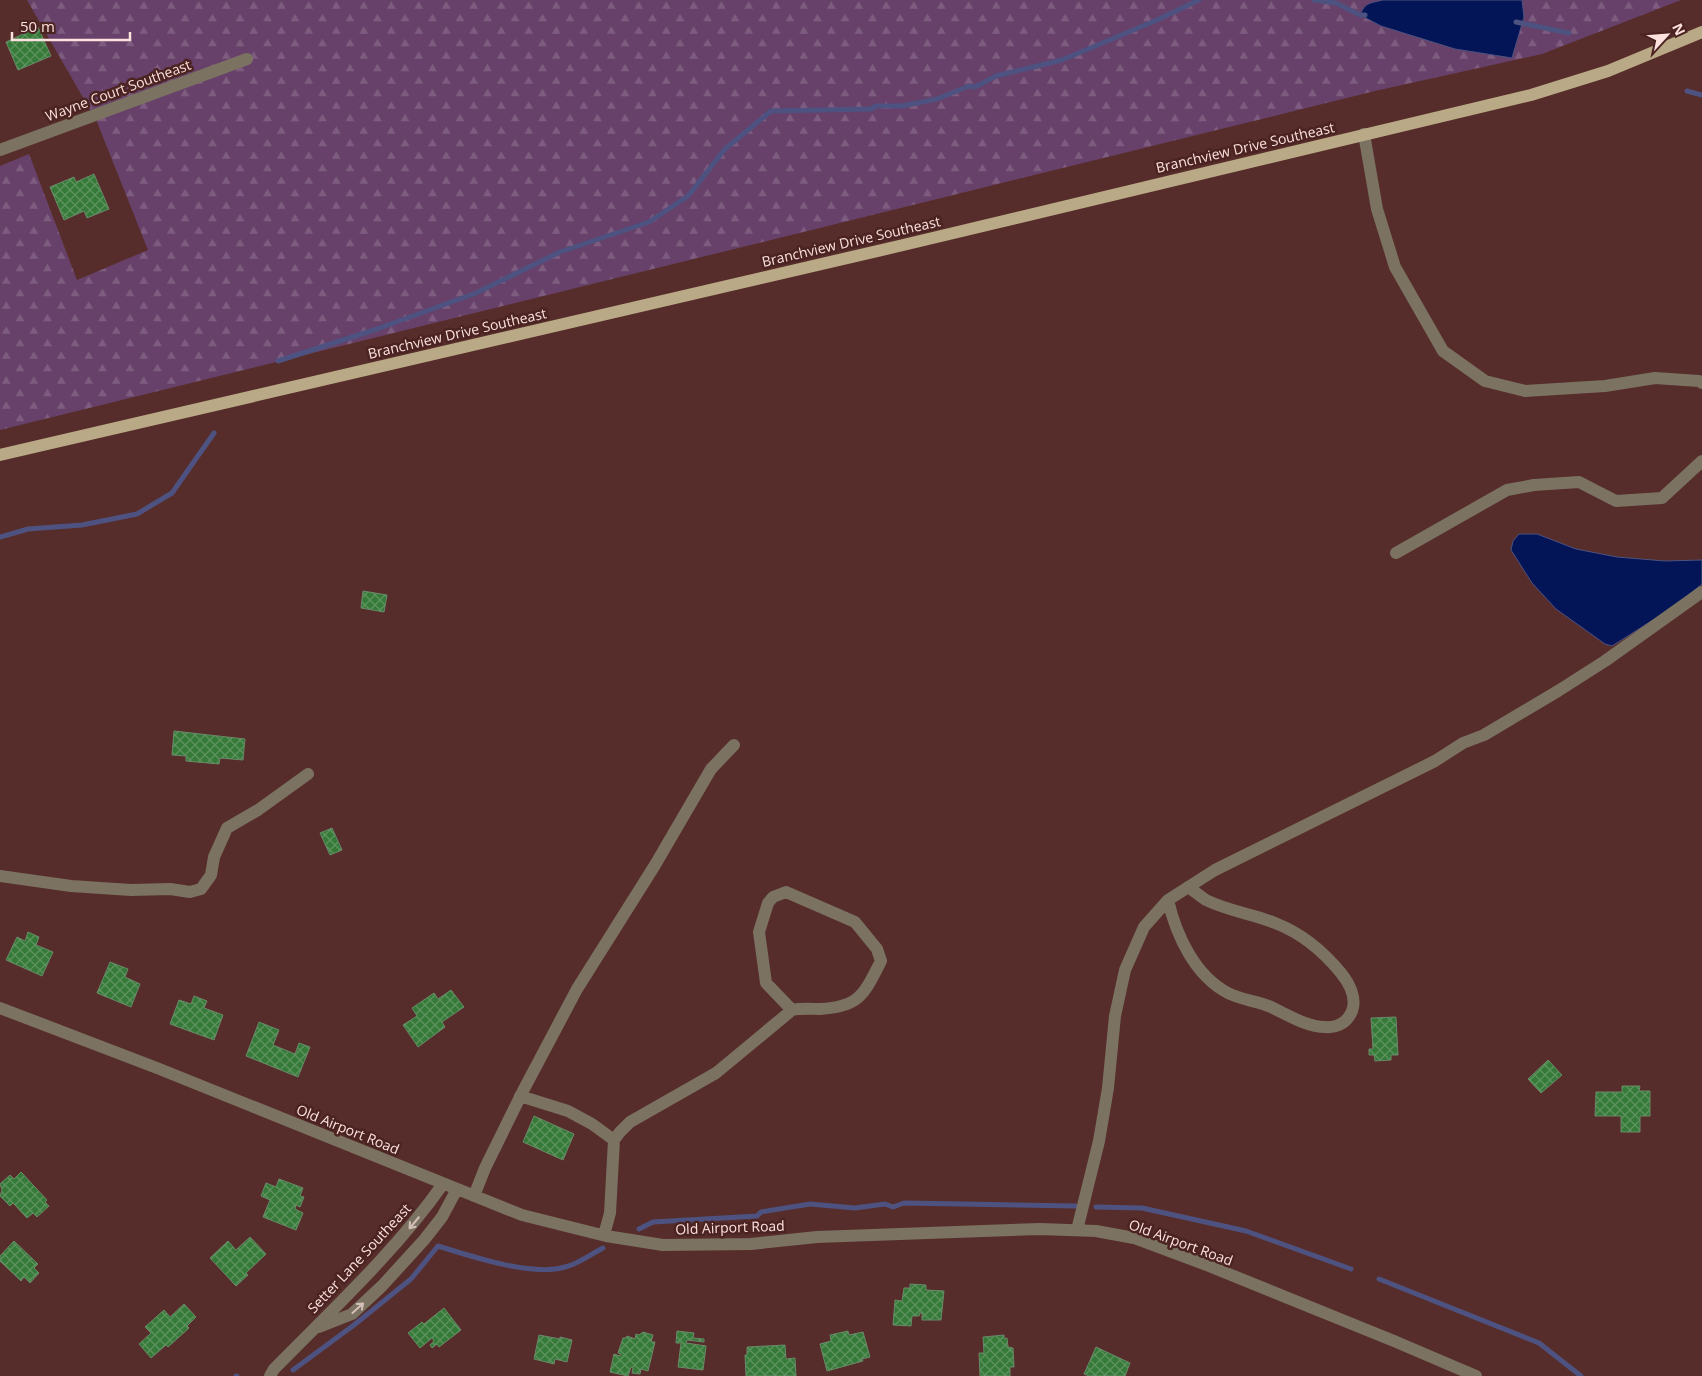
<svg xmlns="http://www.w3.org/2000/svg" width="1702" height="1376" font-family="'Open Sans',sans-serif">
<style>
.forest{fill:url(#forest-firs)}
.water{fill:#031557;stroke:#4e5280}
.lines{fill:none;stroke-linecap:round;stroke-linejoin:round}
.stream{stroke:#4e5280;stroke-width:5}
.building{fill:url(#building-cross-hatch);stroke:#698969}
.minor{stroke:#7b7262;stroke-width:12}
.major{stroke:#baa986;stroke-width:12}
.oneway{stroke:#d5c0b9}
.labels{text-anchor:middle;dominant-baseline:central;stroke-width:5;stroke-linejoin:round;paint-order:stroke}
.street-label{font-size:14px;fill:#fce1de;stroke:#4b2321}
</style>
<defs>
<pattern id="forest-firs" width="22" height="20" patternUnits="userSpaceOnUse" patternTransform="scale(1.25)"><rect width="22" height="20" fill="#67416a"/><path d="M5 1l3.5 6h-7zM16 11l3.5 6h-7z" fill="#7e5c7f"/></pattern>
<pattern id="building-cross-hatch" width="8" height="8" patternUnits="userSpaceOnUse" patternTransform="scale(1.25)"><rect width="8" height="8" fill="#367a39"/><path d="M0 0l8 8M0 8l8-8" fill="none" stroke="#5e935f"/></pattern>
</defs>
<rect width="100%" height="100%" fill="#562d2a"/>
<path class="forest" d="M 27,0 L 1681,0 L 1542,54 L 1375,91 L 0,430 L 0,166 L 29,154 L 77,280 L 148,250 L 97,122 Z"/>
<path class="water" d="M 1383,0 L 1522,0 L 1524,17 L 1512,58 L 1455,49 L 1381,26 L 1360,15 C 1365,2 1371,3 1383,0 Z
M 1519,534 L 1537,534 L 1576,549 L 1617,557 L 1665,561 L 1702,560 L 1702,584 L 1675,606 L 1612,646 L 1605,644 L 1556,609 L 1532,583 L 1511,550 L 1513,541 Z"/>
<g class="lines">
<path class="stream" d="M 1314,0 L 1336,3 L 1360,15 L 1365,15
M 1516,22 L 1569,33
M 1687,91 L 1702,95
M 278,361 L 377,329 L 476,293 L 560,252 L 649,222 L 688,196 L 725,149 L 771,111 L 871,109 L 876,106 L 902,106 L 937,99 L 969,86 L 975,87 L 996,76 L 1062,60 L 1157,20 L 1199,0
M 0,537 L 28,529 L 82,525 L 137,514 L 172,493 L 214,433
M 1096,1207 L 1142,1208 L 1246,1231 L 1351,1269
M 639,1229 L 653,1222 L 757,1216 L 761,1212 L 810,1204 L 855,1208 L 885,1204 L 893,1207 L 904,1203 L 1076,1206
M 1379,1279 L 1539,1343 L 1581,1376
M 293,1370 L 354,1325 L 411,1279 L 438,1246 C 470,1256 533,1277 565,1267 C 578,1264 591,1254 603,1248
M 236,1376 L 237,1376"/>
</g>
<path class="building" d="M 38,27 L 51,56 L 18,70 L 6,42 Z
M 94,174 L 109,209 L 87,218 L 84,211 L 64,220 L 50,187 L 74,177 L 76,182 Z
M 363,591 L 387,595 L 384,612 L 361,608 Z
M 174,731 L 245,739 L 243,760 L 220,758 L 219,764 L 186,761 L 186,756 L 172,755 Z
M 332,828 L 342,850 L 330,855 L 320,833 Z
M 28,932 L 39,937 L 36,945 L 53,952 L 42,976 L 6,960 L 17,937 L 25,941 Z
M 110,962 L 128,969 L 125,977 L 140,984 L 131,1007 L 97,993 Z
M 451,990 L 464,1007 L 442,1022 L 445,1027 L 418,1047 L 403,1025 L 417,1016 L 412,1008 L 434,993 L 438,999 Z
M 194,996 L 207,1001 L 204,1008 L 223,1015 L 214,1040 L 170,1024 L 179,1000 L 191,1004 Z
M 1396,1017 L 1398,1055 L 1391,1055 L 1391,1060 L 1375,1061 L 1374,1055 L 1369,1055 L 1369,1049 L 1373,1049 L 1371,1018 Z
M 259,1022 L 279,1030 L 273,1045 L 295,1054 L 299,1043 L 310,1047 L 298,1077 L 246,1056 Z
M 1548,1060 L 1562,1075 L 1541,1093 L 1528,1079 Z
M 1622,1086 L 1640,1086 L 1639,1091 L 1650,1091 L 1650,1116 L 1640,1116 L 1640,1132 L 1621,1132 L 1621,1116 L 1595,1116 L 1596,1092 L 1622,1092 Z
M 534,1116 L 574,1134 L 563,1160 L 523,1142 Z
M 21,1172 L 47,1200 L 45,1202 L 49,1206 L 37,1217 L 33,1213 L 27,1218 L 13,1203 L 10,1206 L 0,1196 L 2,1190 L 0,1184 L 10,1175 L 14,1179 Z
M 279,1179 L 303,1188 L 300,1196 L 304,1197 L 300,1207 L 296,1205 L 295,1209 L 303,1213 L 296,1230 L 263,1217 L 270,1200 L 261,1196 L 266,1183 L 276,1187 Z
M 250,1237 L 266,1254 L 246,1273 L 248,1275 L 236,1286 L 210,1258 L 228,1241 L 236,1250 Z
M 14,1241 L 38,1264 L 34,1268 L 39,1273 L 30,1283 L 24,1277 L 21,1281 L 0,1261 L 0,1256 Z
M 910,1284 L 926,1285 L 926,1290 L 944,1291 L 941,1320 L 922,1320 L 922,1313 L 920,1313 L 919,1316 L 912,1316 L 911,1326 L 893,1325 L 895,1300 L 902,1301 L 904,1288 L 910,1288 Z
M 184,1304 L 196,1317 L 187,1326 L 189,1328 L 168,1347 L 166,1345 L 151,1358 L 139,1344 L 151,1333 L 145,1327 L 164,1310 L 170,1317 Z
M 444,1308 L 461,1330 L 439,1347 L 437,1344 L 432,1348 L 430,1345 L 434,1341 L 432,1338 L 420,1348 L 408,1333 L 422,1322 L 424,1324 Z
M 677,1331 L 694,1333 L 693,1338 L 704,1339 L 704,1342 L 687,1340 L 686,1343 L 706,1346 L 703,1370 L 678,1367 L 681,1343 L 676,1343 Z
M 848,1331 L 849,1335 L 863,1332 L 870,1357 L 862,1359 L 863,1361 L 827,1371 L 820,1344 L 831,1341 L 830,1335 Z
M 643,1332 L 653,1335 L 651,1342 L 655,1342 L 648,1371 L 641,1369 L 640,1374 L 632,1373 L 633,1368 L 631,1367 L 628,1376 L 610,1372 L 614,1354 L 620,1356 L 621,1354 L 618,1353 L 623,1338 L 626,1338 L 627,1336 L 635,1339 L 636,1334 L 639,1335 Z
M 539,1335 L 560,1339 L 560,1337 L 572,1340 L 567,1362 L 555,1359 L 554,1364 L 534,1359 Z
M 1004,1335 L 1004,1339 L 1007,1338 L 1008,1347 L 1013,1348 L 1014,1367 L 1010,1367 L 1010,1376 L 980,1376 L 979,1353 L 984,1353 L 983,1337 Z
M 785,1345 L 786,1359 L 795,1358 L 796,1376 L 746,1376 L 745,1355 L 747,1355 L 747,1347 Z
M 1096,1347 L 1130,1363 L 1125,1376 L 1089,1376 L 1084,1374 Z"/>
<g class="lines">
<path class="minor" d="M 1364,134 L 1377,209 L 1395,267 L 1443,351 L 1485,381 L 1525,391 L 1605,386 L 1655,378 L 1699,381 L 1702,383
M 0,150 L 247,59
M 1396,553 L 1507,490 L 1534,485 L 1579,482 L 1616,501 L 1662,498 L 1702,461
M 0,876 L 71,886 L 131,890 L 170,889 L 190,892 L 201,889 L 211,875 L 214,857 L 227,828 L 258,810 L 308,774
M 1168,900 C 1176,935 1195,976 1228,993 C 1241,1000 1258,1001 1271,1007 C 1288,1015 1307,1027 1325,1027 C 1337,1028 1347,1023 1352,1011 C 1357,998 1349,983 1341,973 C 1323,951 1301,933 1275,923 C 1253,914 1228,911 1206,900 C 1200,896 1194,891 1188,887
M 0,1008 L 157,1068 L 522,1215 L 606,1236 L 663,1245 L 751,1244 L 817,1237 L 1040,1229 L 1096,1231 L 1134,1238 L 1209,1266 L 1394,1341 L 1476,1376
M 520,1096 L 568,1111 L 592,1124 L 614,1140
M 474,1196 L 485,1168 L 524,1089 L 577,989 L 655,865 L 711,769 L 734,745
M 1077,1230 L 1099,1141 L 1108,1088 L 1115,1016 L 1125,970 L 1144,927 L 1168,900 L 1215,870 L 1435,761 L 1463,743 L 1484,735 L 1558,691 L 1605,661 L 1702,592
M 604,1235 L 610,1213 L 614,1140 L 620,1132 L 630,1122 L 716,1073 L 792,1010 C 802,1008 811,1009 820,1009 C 860,1007 864,994 881,961 L 877,949 L 855,922 L 786,892 L 773,897 L 768,903 L 759,932 L 766,983 L 792,1010
M 319,1327 L 352,1314 L 382,1286 L 424,1240 L 442,1217 L 457,1189
M 270,1376 L 274,1369 C 333,1309 395,1252 443,1184"/>
<path class="major" d="M 0,455 L 899,246 L 1531,95 L 1608,71 L 1702,32"/>
</g>
<defs><path id="oneway-shaft" d="M-6 0H5M1.5-3L5.5 0L1.5 3" fill="none" stroke-width="1.6" stroke-linecap="round" stroke-linejoin="round" transform="scale(1.25)"/></defs>
<g class="oneway">
<use href="#oneway-shaft" transform="translate(414 1223) rotate(130)"/>
<use href="#oneway-shaft" transform="translate(358 1308) rotate(-42)"/>
</g>
<g class="labels">
<g class="street-label">
<text transform="translate(118 90) rotate(-20)">Wayne Court Southeast</text>
<text transform="translate(1245 147) rotate(-13)">Branchview Drive Southeast</text>
<text transform="translate(851 241) rotate(-13)">Branchview Drive Southeast</text>
<text transform="translate(457 333) rotate(-13)">Branchview Drive Southeast</text>
<text transform="translate(348 1129) rotate(22)">Old Airport Road</text>
<text transform="translate(730 1227) rotate(-2)">Old Airport Road</text>
<text transform="translate(1181 1242) rotate(20)">Old Airport Road</text>
<text transform="translate(359 1258) rotate(-47)">Setter Lane Southeast</text>
</g>
</g>
<g transform="translate(1667 35) rotate(64)" stroke="#4b2321" stroke-width="4" paint-order="stroke">
<path d="M0-4L9 19L0 12L-9 19Z" fill="#fce1de"/>
<text y="-8" font-size="14" font-weight="bold" text-anchor="middle" fill="#fce1de">N</text>
</g>
<path d="M12 32v8h118v-8" fill="none" stroke="#fce1de" stroke-width="2.5"/>
<text x="20" y="32" font-size="15" fill="#fce1de" stroke="#4b2321" stroke-width="4" paint-order="stroke">50 m</text>
</svg>
